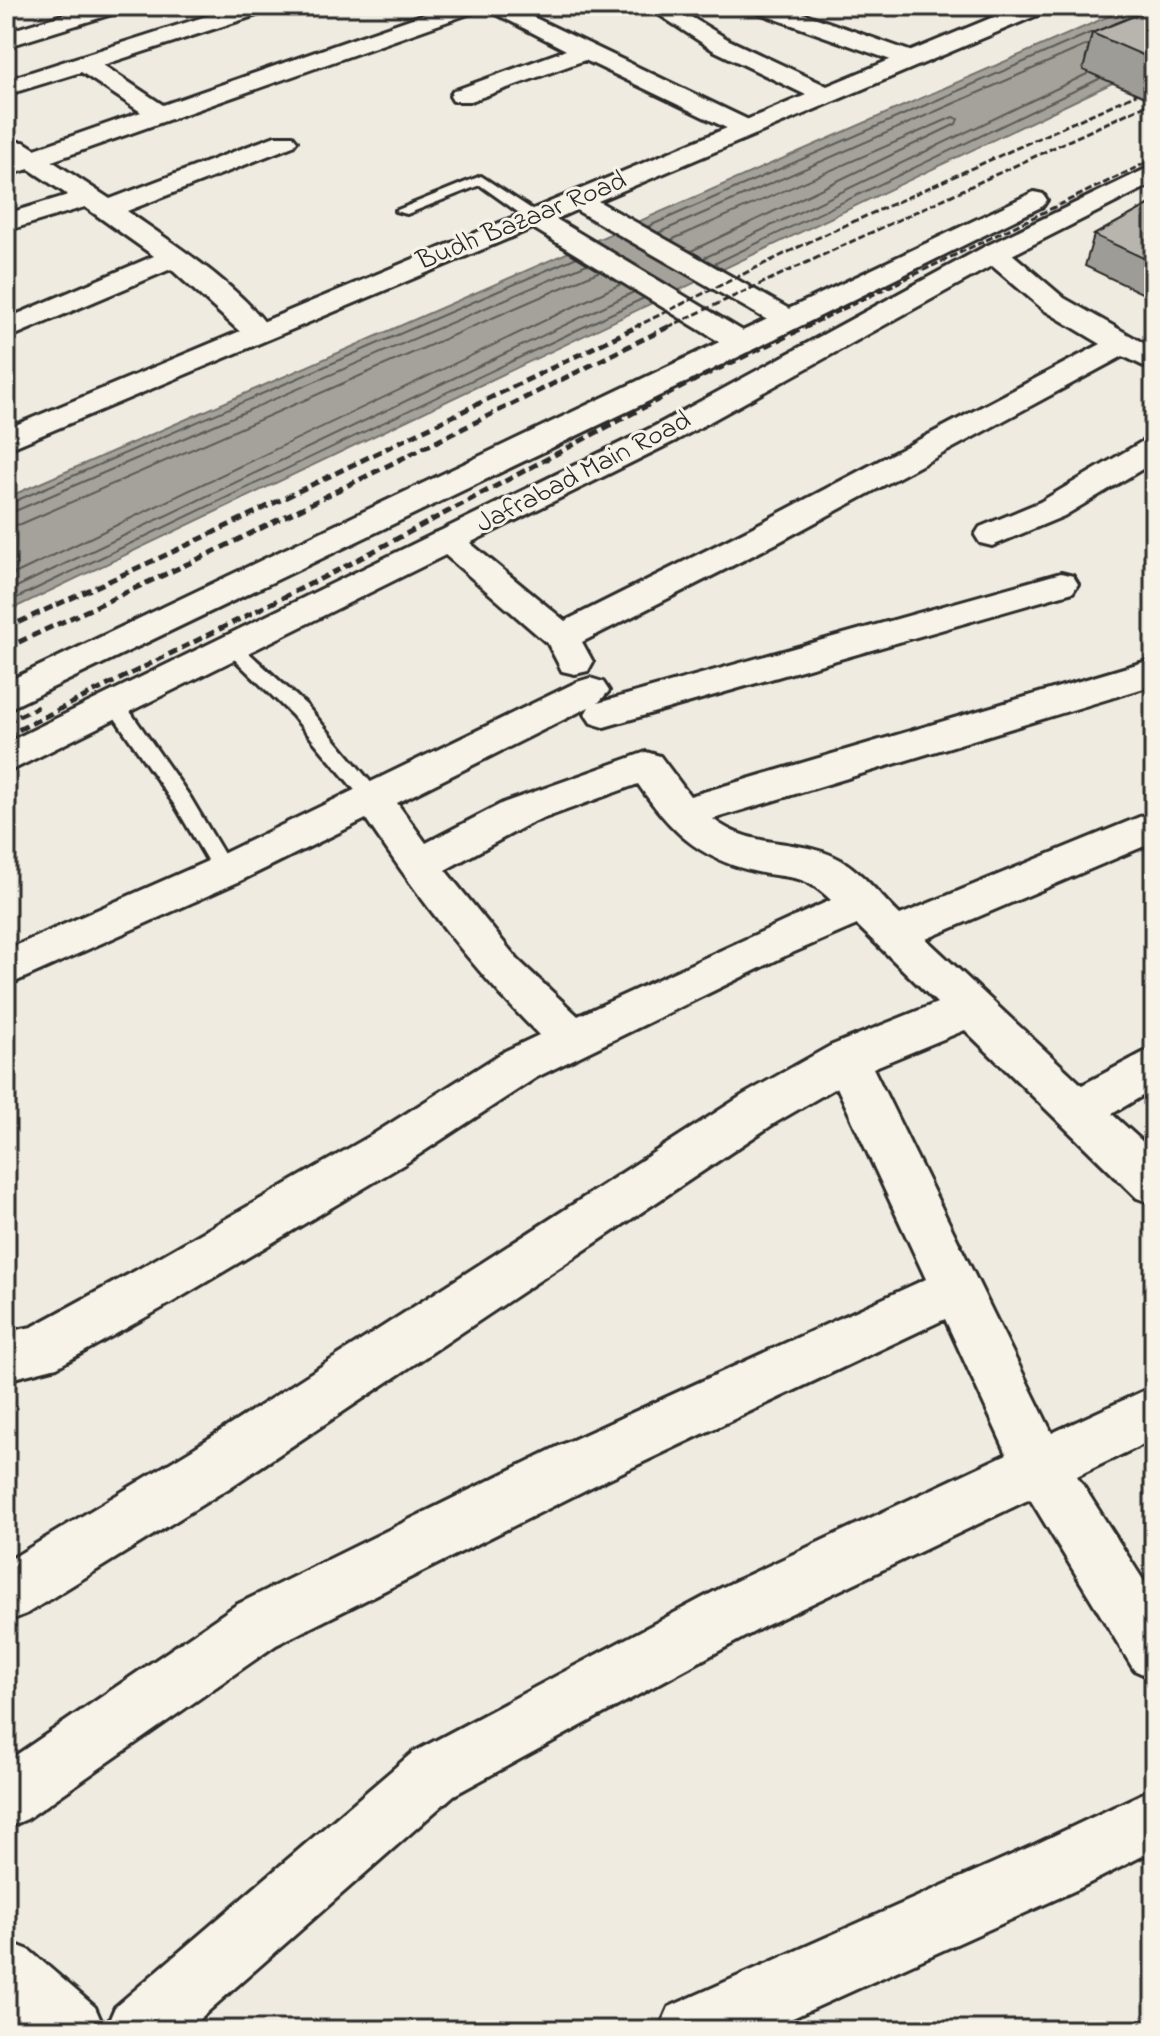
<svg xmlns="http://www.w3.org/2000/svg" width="1160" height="2036" font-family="'Indie Flower',sans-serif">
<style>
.water{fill:#a4a29a;stroke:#74726e;stroke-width:2}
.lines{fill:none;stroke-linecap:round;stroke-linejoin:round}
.shore{stroke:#5b5b57;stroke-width:2}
.service-casing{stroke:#2b2b2b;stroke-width:6}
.minor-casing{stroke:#2b2b2b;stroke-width:6}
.tertiary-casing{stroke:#2b2b2b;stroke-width:6}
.secondary-casing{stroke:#2b2b2b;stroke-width:6}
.service{fill:#f7f3e8;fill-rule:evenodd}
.minor{fill:#f7f3e8;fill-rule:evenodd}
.tertiary{fill:#f7f3e8;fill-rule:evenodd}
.secondary{fill:#f7f3e8;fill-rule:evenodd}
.rail-far1{stroke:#2b2b2b;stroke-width:3;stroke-dasharray:7 3;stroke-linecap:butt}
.rail{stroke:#2b2b2b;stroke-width:5;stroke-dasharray:9 5;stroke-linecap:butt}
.wall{fill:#9e9c96;stroke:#2b2b2b;stroke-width:2}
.building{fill:#b8b5ae;stroke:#2b2b2b;stroke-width:2}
.labels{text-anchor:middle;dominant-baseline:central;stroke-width:6;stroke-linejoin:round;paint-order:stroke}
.far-street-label{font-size:28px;fill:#2b2b2b;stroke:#f7f3e8}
</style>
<rect width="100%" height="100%" fill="#efebe0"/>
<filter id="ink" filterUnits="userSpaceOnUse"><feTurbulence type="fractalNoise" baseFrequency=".0125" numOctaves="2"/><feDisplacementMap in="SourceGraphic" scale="16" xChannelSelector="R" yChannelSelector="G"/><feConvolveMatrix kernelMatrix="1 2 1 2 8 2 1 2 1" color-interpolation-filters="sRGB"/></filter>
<g filter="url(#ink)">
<path class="water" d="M 1132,6 L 1154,6 L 1154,63 L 6,612 L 6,498 Z"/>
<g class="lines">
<path class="shore" d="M 647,227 L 1090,33
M 658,233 L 1087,45
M 671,240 L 953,117 L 958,119 L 956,124 L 691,251
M 704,258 L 1087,74
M 714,264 L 1099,79
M 6,505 L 577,257
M 6,515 L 587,264
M 6,527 L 21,524 L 600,271
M 6,578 L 621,284
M 6,592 L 634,292
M 6,603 L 644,298"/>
<g class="service-casing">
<path id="service" d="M 481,176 L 539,214 L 539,220 L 529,220 L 480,185 L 407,214 L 395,211 Z
M 232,641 L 238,643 L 306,705 L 378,791 L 381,796 L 378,801 L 364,801 L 292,715 L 226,651 L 226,643 Z
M 115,699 L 122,700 L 190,797 L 234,871 L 231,877 L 217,877 L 176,807 L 106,705 Z"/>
</g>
<g class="minor-casing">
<path id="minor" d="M 91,6 L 125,6 L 122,11 L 6,47 L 6,32 Z
M 238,6 L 272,6 L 269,11 L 103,65 L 163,105 L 447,6 L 480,6 L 477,11 L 52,161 L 110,199 L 275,136 L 293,136 L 297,141 L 293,146 L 127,211 C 174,244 239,285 272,332 L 267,338 L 247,338 L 171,269 L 6,339 L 6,319 L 154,256 L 85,207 L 6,231 L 6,214 L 68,195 L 29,169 L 6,176 L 6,159 L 13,157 L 6,152 L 6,142 L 24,142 L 35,149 L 141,112 L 81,72 L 6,95 L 6,80 Z
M 481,6 L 510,6 L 757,124 L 761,129 L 757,134 L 739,134 L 585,60 L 471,101 L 453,101 L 450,96 L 453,91 L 566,50 Z
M 750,6 L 783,6 L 918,54 L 922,59 L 910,66 L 902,64 L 753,11 Z
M 977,6 L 1008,6 L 1024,16 L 1013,23 L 980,11 Z
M 994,245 L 1004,247 L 1064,298 L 1154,349 L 1154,371 L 1123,356 L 777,543 L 582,642 L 593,662 L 588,671 L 575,674 L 562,671 L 548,644 L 429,541 L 434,533 L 446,530 L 458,533 L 565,621 L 753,527 L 1101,344 L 1044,310 L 984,259 L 980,253 L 984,247 Z
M 1154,438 L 1154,462 L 1064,516 L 992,546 L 980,543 L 975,535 L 980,527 L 1040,502 L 1143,441 Z
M 1061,573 L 1073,576 L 1078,584 L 1073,592 L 604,727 L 591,723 L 585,714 L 589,707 L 397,803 L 426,843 L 503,803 L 646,752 L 660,756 L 690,796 L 1154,659 L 1154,685 L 713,819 C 751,850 800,837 841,860 C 863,873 881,897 900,915 L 1154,811 L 1154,842 L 926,939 L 1082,1085 L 1154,1047 L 1154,1089 L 1112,1114 L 1154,1152 L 1154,1204 L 1137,1198 L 965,1030 L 873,1068 L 1052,1433 L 1154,1386 L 1154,1439 L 1077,1476 L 1154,1597 L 1154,1679 L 1134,1670 L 1030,1499 L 763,1627 L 454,1795 L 187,2030 L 105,2030 L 115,2007 L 412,1753 L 723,1587 L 1007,1454 L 945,1319 L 595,1485 L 276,1645 L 27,1819 L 6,1828 L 6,1762 L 236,1605 L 557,1447 L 926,1279 L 837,1087 L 775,1123 L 229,1488 L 26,1614 L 6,1622 L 6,1562 L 191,1450 L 743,1095 L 830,1046 L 937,1003 L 857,925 L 785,956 L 537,1077 L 406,1163 L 171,1303 L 57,1367 L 6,1380 L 6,1332 L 32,1327 L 135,1271 L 372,1135 L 505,1051 L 539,1035 C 471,967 419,898 366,819 L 238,882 L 6,986 L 6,950 L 210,860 L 577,682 L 590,678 L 603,682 L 609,691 L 598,703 ZM 638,784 C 670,830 696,857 753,871 C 789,880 801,871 831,900 L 578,1016 L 518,960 L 445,870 L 531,823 Z
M 1154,1788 L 1154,1850 L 1076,1890 L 766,2030 L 659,2030 L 669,2007 L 1032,1846 Z
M 6,1941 L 29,1950 L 95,2007 L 105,2030 L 22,2030 L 6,2016 Z"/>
</g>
<g class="tertiary-casing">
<path id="tertiary" d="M 646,6 L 673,6 L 729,40 L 827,86 L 1020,6 L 1050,6 L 1047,11 L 598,201 L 798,314 L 803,320 L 798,326 L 778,326 L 576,210 L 556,219 L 753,337 L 757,343 L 753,349 L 731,349 L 533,228 L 6,450 L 6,429 L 806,95 L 713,50 Z"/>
</g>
<g class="secondary-casing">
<path id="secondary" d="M 1154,165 L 1154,183 L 1004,259 L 677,440 L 6,773 L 6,743 L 655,426 L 984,247 Z
M 1034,192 L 1043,194 L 1047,200 L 1043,206 L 647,402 L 6,710 L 6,682 Z"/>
</g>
<use href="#service" class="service"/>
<use href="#minor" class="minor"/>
<use href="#tertiary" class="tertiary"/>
<use href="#secondary" class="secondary"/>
<path class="rail-far1" d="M 635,327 L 815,239 L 1154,86
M 668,327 L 1154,101
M 806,327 L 1154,159"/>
<path class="rail" d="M 6,628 L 192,543 L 640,325
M 6,648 L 209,554 L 672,325
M 6,722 L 38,707
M 6,736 L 340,569 L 697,379 L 810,325"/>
</g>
<path class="wall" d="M 1154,8 L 1154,101 L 1083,70 L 1092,33 Z
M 1154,202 L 1154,299 L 1085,266 L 1094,235 Z"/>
<path class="building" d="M 1154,8 L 1154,60 L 1092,33 Z
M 1154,202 L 1154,263 L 1094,235 Z"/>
</g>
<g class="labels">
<g class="far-street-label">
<text transform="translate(522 222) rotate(-22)">Budh Bazaar Road</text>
<text transform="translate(584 473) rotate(-27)">Jafrabad Main Road</text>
</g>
</g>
<rect width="1160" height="2036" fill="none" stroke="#f7f3e8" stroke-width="32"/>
<rect x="16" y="16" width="1128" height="2004" fill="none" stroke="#2b2b2b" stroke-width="3" filter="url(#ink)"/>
</svg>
